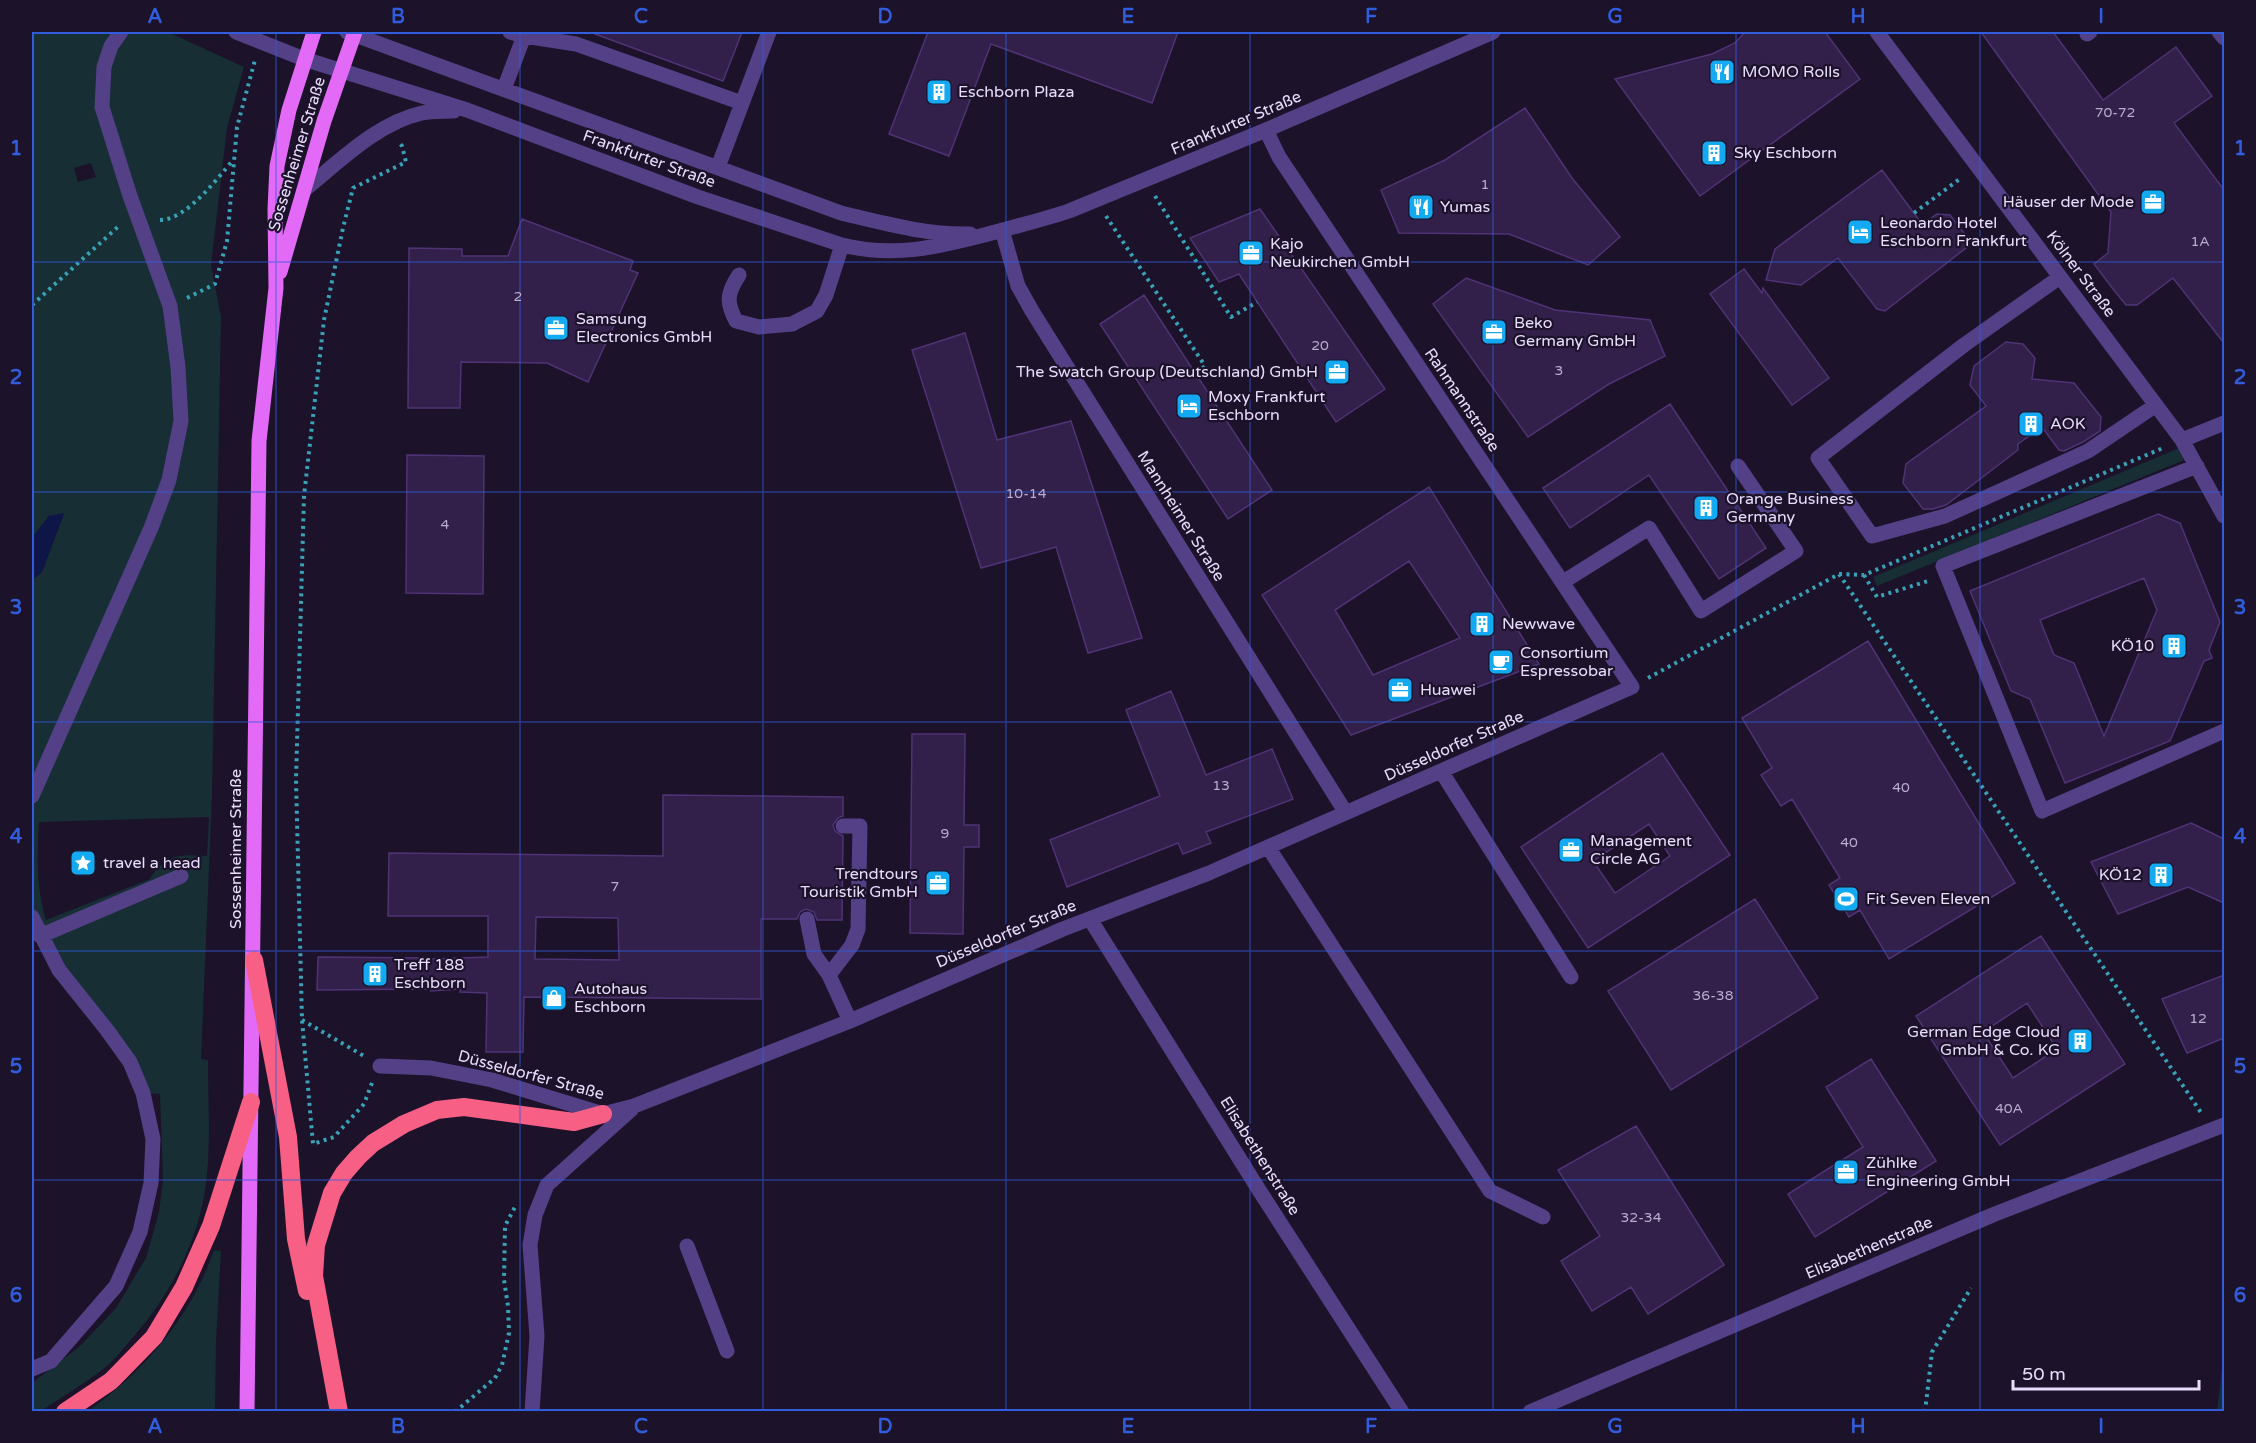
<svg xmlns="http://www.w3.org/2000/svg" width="2256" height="1443" font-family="'Varela Round',sans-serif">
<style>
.green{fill:#162e34;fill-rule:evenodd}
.water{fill:#0e1647}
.building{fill:#321f4a;stroke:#4f3375;stroke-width:1.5;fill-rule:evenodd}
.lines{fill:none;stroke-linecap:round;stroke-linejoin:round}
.path{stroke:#38a2b7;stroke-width:4;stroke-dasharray:3 4.5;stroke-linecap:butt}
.minor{stroke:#534086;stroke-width:15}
.major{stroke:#e26af7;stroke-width:15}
.highway{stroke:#f75f85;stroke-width:18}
.grid{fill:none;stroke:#315cdc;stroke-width:1.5;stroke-opacity:0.55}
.labels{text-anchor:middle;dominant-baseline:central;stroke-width:4.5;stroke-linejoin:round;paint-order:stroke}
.number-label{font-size:14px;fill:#baaed0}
.poi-label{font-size:16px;fill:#e8ddfd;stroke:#1c122a;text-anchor:start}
.street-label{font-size:16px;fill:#e8ddfd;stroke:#1c122a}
.neatline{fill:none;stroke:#315cdc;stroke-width:2}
.grid-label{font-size:20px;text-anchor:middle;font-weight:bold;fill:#315cdc}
</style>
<rect width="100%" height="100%" fill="#1c122a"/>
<path class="green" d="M 32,32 L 168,32 L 244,67 L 227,128 L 211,265 L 221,317 L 212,796 L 201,1059 L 208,1060 C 208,1101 211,1143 206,1184 C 198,1244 169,1297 129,1342 C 122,1350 115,1359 107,1366 C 86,1383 62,1397 39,1412 L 32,1411 L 32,1383 L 80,1346 L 116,1308 L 146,1258 L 159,1212 L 163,1180 L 160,1094 L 143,1093 L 32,917 L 32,580 L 42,572 L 64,514 L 49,516 L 32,538 ZM 91,163 L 96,177 L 78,182 L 74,168 ZM 209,817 L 207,856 C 180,854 164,854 150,879 L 46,920 C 36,887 37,856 39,822 Z
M 2179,448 L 2184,460 L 1877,586 L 1873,577 Z
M 214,1250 L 221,1251 L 216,1341 L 215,1411 L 88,1411 C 144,1372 192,1315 214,1250 Z
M 2224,1259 L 2224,1411 L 2217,1412 L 2222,1368 Z"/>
<path class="water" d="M 64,513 L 42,572 L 32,580 L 32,538 L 49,516 Z"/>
<path class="building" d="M 596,32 L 742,32 L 723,81 L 595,34 Z
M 928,32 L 1178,32 L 1152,103 L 991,44 L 949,156 L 889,134 Z
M 1745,32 L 1825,32 L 1860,79 L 1700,196 L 1615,79 L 1712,54 L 1735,43 Z
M 1981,32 L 2053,32 L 2103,100 L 2176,47 L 2212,96 L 2174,123 L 2224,190 L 2224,343 L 2173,278 L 2137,305 L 2126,305 L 2113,289 L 2094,264 L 2108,253 L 2111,212 Z
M 1525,108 L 1572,178 L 1620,237 L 1588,265 L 1509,234 L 1399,233 L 1381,190 L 1445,160 Z
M 1882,170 L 1922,224 L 1937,214 L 1950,215 L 1967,237 L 1966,248 L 1885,311 L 1877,309 L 1838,258 L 1801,285 L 1766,280 L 1775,249 Z
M 1260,209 L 1385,389 L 1336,422 L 1239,274 L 1219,282 L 1190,238 Z
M 522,219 L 633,261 L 630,270 L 638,273 L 588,382 L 547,363 L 461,362 L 460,408 L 408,408 L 409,248 L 462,249 L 462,256 L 508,256 Z
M 1744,269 L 1762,293 L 1763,288 L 1829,378 L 1792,405 L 1710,294 Z
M 1466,278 L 1555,310 L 1650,320 L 1665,356 L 1609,384 L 1528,437 L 1433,304 Z
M 1144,295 L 1272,490 L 1228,519 L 1100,324 Z
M 965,333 L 997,440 L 1071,421 L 1142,638 L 1088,653 L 1056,547 L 981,568 L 912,350 Z
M 2006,342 L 2023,344 L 2035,358 L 2032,379 L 2074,383 L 2101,417 L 2100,431 L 2083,442 L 2064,451 L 2059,450 L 2042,427 L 2018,444 L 2018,450 L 1946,505 L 1933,509 L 1923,509 L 1903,483 L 1906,464 L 1986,406 L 1970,385 L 1974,366 Z
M 1670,404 L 1766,548 L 1719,579 L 1649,475 L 1570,528 L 1543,488 Z
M 407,455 L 484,456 L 483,594 L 406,593 Z
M 1429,487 L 1539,664 L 1351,735 L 1262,595 ZM 1409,561 L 1460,638 L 1373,675 L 1335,610 Z
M 2158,514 L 2180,523 L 2220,622 L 2209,650 L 2212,658 L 2204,661 L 2170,741 L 2065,783 L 2030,699 L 2011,691 L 1970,591 ZM 2144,578 L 2157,610 L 2104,736 L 2074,663 L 2054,655 L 2040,620 Z
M 1868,641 L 2015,883 L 1889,959 L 1860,910 L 1849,917 L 1829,885 L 1840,878 L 1792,799 L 1781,806 L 1761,775 L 1772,768 L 1742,718 Z
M 1171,691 L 1206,775 L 1272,749 L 1293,799 L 1206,832 L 1211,843 L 1183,854 L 1178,843 L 1067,887 L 1050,840 L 1160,796 L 1126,710 Z
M 912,734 L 965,734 L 964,825 L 979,825 L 979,847 L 964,847 L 963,934 L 910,933 Z
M 1662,753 L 1730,855 L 1588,948 L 1521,847 ZM 1649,824 L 1670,856 L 1615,893 L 1593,861 Z
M 663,795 L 843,797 L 843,816 L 838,818 L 833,825 L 835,831 L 843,836 L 842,920 L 817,920 L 814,912 L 806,909 L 800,912 L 797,919 L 761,919 L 761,999 L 524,997 L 523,1052 L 486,1052 L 487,993 L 460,992 L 460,989 L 431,991 L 432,989 L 317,990 L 318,957 L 431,958 L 432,959 L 488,957 L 488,916 L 388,916 L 389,853 L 663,856 ZM 536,917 L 618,918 L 619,960 L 535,959 Z
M 2191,823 L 2224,839 L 2224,903 L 2188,887 L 2118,914 L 2091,862 Z
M 1755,899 L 1818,998 L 1671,1090 L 1608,991 Z
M 2041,936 L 2125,1064 L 2000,1145 L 1916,1016 ZM 2027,1003 L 2057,1049 L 2013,1078 L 1983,1032 Z
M 2224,975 L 2224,1038 L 2187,1053 L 2162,999 Z
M 1871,1059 L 1936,1161 L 1815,1237 L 1788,1194 L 1863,1147 L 1826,1087 Z
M 1636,1126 L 1724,1265 L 1648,1314 L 1631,1287 L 1592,1311 L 1561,1261 L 1600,1236 L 1558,1170 Z"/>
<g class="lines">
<path class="path" d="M 1155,196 L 1231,317 L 1257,302
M 1914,213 L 1961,178
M 1106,216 L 1205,366 L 1196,374
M 160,220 C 186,220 217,179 233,160
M 187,298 L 215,284 L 227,241 L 237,127 L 255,60
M 32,305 L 120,225
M 1839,574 L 1864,575 L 2163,448
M 1864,575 L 1877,597 L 1928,581
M 1648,678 L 1839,574 L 2202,1114
M 302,1020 L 364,1056
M 372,1083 L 364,1104 L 334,1137 L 313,1144 L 302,1020 L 296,780 L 304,496 L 324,320 L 343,228 L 353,188 L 406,162 L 402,146 L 398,141
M 455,1412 L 495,1378 L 502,1365 L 509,1333 L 508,1306 L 504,1280 L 505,1226 L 516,1205
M 1925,1412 L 1932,1352 L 1971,1288"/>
<path class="minor" d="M 236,32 L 304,59 L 467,110 L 698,197 L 842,245 C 895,258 937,247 988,234 C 1016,226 1042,220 1069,211 L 1266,130 L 1493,32
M 347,32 L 841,213 C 883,223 926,235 970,234
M 510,32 L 524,36 L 576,44 L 742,103
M 1877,32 L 2182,440 L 2224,516
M 2219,32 L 2224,38
M 2087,34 L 2090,32
M 504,89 L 524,36
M 718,167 L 769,32
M 304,190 C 339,162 377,123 422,113 C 432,111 444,111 454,111
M 1002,230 L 1018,286 L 1032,311 L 1346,813
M 739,275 C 727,293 726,302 736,321 L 759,327 L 792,324 L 817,311 L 826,295 L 842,245
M 2060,277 L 1964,345 L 1818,458 L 1872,536 L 1945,516 L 2088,451 L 2156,405
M 2182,440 L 2224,423
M 2197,466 L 1943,566 L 2042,811 L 2224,731
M 1563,582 L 1649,528 L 1701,611 L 1796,551 L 1738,466
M 1441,771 L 1571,977
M 32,796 L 151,528 L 169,480 L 181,421 L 178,367 L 170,306 L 130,196 L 102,107 L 104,67 L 111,46 L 121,32
M 1268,847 L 1490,1191 L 1543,1217
M 32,917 L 59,970 L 107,1030 L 130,1062 L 143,1093 L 153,1139 L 151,1183 L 140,1232 L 116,1286 L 51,1361 L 32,1369
M 807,919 L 814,954 L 829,975 L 850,1021
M 1090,919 L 1259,1190 L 1402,1412
M 40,936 L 181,876
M 829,975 L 852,945 L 858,929 L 860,826 L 843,826
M 380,1066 L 431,1068 L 492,1080 L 603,1114 L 634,1106 L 850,1021 L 1063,929 L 1209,873 L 1632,687 L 1279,157 L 1266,130
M 687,1246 L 727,1351
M 532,1412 L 537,1336 L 530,1245 L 535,1215 L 547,1185 L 633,1108
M 1530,1412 L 1995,1214 L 2224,1125"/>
<path class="major" d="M 280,272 L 324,121 L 355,32
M 247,1412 L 259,441 L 276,288 L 275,209 L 277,166 L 289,110 L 314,32"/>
<path class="highway" d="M 254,960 L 288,1137 L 296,1239 L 307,1291
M 65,1412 L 111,1381 L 154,1337 L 184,1287 L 211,1226 L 251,1102
M 339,1412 L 314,1276 L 316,1245 L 332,1193 L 344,1173 L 358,1157 L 373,1143 L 404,1124 L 437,1110 L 464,1107 L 574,1122 L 603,1114"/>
</g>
<path class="grid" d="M 276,32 L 276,1412M 520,32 L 520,1412M 763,32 L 763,1412M 1006,32 L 1006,1412M 1250,32 L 1250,1412M 1493,32 L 1493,1412M 1736,32 L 1736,1412M 1980,32 L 1980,1412M 32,262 L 2224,262M 32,492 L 2224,492M 32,722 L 2224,722M 32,951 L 2224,951M 32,1180 L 2224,1180"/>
<defs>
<g id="restaurant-square" transform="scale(1.35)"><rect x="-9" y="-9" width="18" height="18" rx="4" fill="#14aaf3" stroke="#1c122a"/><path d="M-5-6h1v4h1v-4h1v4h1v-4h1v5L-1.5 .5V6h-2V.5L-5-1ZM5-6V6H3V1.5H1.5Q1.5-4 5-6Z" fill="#fff"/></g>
<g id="building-square" transform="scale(1.35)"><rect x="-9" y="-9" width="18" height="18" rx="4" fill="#14aaf3" stroke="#1c122a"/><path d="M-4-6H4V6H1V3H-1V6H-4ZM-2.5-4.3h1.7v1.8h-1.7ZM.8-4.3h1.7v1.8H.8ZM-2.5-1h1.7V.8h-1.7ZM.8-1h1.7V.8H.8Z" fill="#fff"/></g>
<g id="office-square" transform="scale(1.35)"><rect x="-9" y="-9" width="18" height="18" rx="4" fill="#14aaf3" stroke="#1c122a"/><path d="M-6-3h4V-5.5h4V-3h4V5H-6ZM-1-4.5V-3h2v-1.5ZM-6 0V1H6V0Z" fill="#fff"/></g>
<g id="hotel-square" transform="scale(1.35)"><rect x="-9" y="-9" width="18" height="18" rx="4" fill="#14aaf3" stroke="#1c122a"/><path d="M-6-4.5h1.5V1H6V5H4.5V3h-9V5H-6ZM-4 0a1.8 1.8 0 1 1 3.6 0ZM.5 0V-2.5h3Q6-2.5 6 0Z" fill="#fff"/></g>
<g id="cafe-square" transform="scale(1.35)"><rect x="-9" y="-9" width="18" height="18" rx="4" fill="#14aaf3" stroke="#1c122a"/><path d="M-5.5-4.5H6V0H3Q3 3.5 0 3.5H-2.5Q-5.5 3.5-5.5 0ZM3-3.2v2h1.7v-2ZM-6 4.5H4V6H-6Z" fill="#fff"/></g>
<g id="sight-square" transform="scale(1.35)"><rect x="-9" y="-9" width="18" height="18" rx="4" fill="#14aaf3" stroke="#1c122a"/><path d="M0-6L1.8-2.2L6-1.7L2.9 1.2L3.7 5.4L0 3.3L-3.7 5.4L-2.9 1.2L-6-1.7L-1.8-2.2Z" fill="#fff"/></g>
<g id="stadium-square" transform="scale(1.35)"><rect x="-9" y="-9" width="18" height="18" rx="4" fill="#14aaf3" stroke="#1c122a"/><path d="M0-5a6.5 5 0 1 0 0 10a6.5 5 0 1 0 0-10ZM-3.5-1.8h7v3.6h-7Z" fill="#fff"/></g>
<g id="shop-square" transform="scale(1.35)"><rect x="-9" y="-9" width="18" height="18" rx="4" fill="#14aaf3" stroke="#1c122a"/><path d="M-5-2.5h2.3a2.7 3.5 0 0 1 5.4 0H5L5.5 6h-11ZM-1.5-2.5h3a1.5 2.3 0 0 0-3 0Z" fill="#fff"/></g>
</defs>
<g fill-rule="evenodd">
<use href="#restaurant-square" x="1722" y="72"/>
<use href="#building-square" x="939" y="92"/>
<use href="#building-square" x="1714" y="153"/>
<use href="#office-square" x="2153" y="202"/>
<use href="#restaurant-square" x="1421" y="207"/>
<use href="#hotel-square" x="1860" y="232"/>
<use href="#office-square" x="1251" y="253"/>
<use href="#office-square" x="556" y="328"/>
<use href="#office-square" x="1494" y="332"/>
<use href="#office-square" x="1337" y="372"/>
<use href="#hotel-square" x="1189" y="406"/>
<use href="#building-square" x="2031" y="424"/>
<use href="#building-square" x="1706" y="508"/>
<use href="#building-square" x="1482" y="624"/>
<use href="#building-square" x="2174" y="646"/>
<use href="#cafe-square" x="1501" y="662"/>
<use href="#office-square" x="1400" y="690"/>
<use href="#office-square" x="1571" y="850"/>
<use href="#sight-square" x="83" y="863"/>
<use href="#building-square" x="2161" y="875"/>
<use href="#office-square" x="938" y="883"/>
<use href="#stadium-square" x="1846" y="899"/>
<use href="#building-square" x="375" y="974"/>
<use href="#shop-square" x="554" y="998"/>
<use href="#building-square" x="2080" y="1041"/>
<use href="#office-square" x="1846" y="1172"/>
</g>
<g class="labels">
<g class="number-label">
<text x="2115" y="112">70-72</text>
<text x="1485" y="184">1</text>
<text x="2200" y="241">1A</text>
<text x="518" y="296">2</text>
<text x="1320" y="345">20</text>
<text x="1559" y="370">3</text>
<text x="1026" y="493">10-14</text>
<text x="445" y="524">4</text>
<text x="1221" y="785">13</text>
<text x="1901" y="787">40</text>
<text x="945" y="833">9</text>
<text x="1849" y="842">40</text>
<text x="615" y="886">7</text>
<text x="1713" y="995">36-38</text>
<text x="2198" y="1018">12</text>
<text x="2009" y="1108">40A</text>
<text x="1641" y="1217">32-34</text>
</g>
<g class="poi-label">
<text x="1742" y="72">MOMO Rolls</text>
<text x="958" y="92">Eschborn Plaza</text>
<text x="1734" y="153">Sky Eschborn</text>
<text x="2134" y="202" text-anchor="end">Häuser der Mode</text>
<text x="1440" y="207">Yumas</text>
<text x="1880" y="223">Leonardo Hotel<tspan x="1880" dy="18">Eschborn Frankfurt</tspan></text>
<text x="1270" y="244">Kajo<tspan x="1270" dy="18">Neukirchen GmbH</tspan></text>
<text x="576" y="319">Samsung<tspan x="576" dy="18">Electronics GmbH</tspan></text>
<text x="1514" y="323">Beko<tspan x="1514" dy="18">Germany GmbH</tspan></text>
<text x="1318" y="372" text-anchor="end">The Swatch Group (Deutschland) GmbH</text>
<text x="1208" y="397">Moxy Frankfurt<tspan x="1208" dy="18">Eschborn</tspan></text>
<text x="2050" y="424">AOK</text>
<text x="1726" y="499">Orange Business<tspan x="1726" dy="18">Germany</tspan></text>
<text x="1502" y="624">Newwave</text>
<text x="2154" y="646" text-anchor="end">KÖ10</text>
<text x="1520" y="653">Consortium<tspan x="1520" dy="18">Espressobar</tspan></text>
<text x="1420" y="690">Huawei</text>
<text x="1590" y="841">Management<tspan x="1590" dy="18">Circle AG</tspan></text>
<text x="103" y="863">travel a head</text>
<text x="918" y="874" text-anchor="end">Trendtours<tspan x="918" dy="18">Touristik GmbH</tspan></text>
<text x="2142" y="875" text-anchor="end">KÖ12</text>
<text x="1866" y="899">Fit Seven Eleven</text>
<text x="394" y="965">Treff 188<tspan x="394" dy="18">Eschborn</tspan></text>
<text x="574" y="989">Autohaus<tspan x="574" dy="18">Eschborn</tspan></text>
<text x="2060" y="1032" text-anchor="end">German Edge Cloud<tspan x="2060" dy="18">GmbH &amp; Co. KG</tspan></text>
<text x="1866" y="1163">Zühlke<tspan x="1866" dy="18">Engineering GmbH</tspan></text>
</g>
<g class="street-label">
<text transform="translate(1236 123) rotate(-23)">Frankfurter Straße</text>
<text transform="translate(297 154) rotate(-73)">Sossenheimer Straße</text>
<text transform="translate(649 159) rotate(20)">Frankfurter Straße</text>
<text transform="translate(2081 274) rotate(53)">Kölner Straße</text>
<text transform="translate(1462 400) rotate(56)">Rahmannstraße</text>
<text transform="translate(1181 516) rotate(58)">Mannheimer Straße</text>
<text transform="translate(1454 746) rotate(-24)">Düsseldorfer Straße</text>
<text transform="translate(236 849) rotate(-90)">Sossenheimer Straße</text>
<text transform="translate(1006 934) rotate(-23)">Düsseldorfer Straße</text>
<text transform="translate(531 1075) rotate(15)">Düsseldorfer Straße</text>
<text transform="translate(1260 1156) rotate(58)">Elisabethenstraße</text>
<text transform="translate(1869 1248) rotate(-23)">Elisabethenstraße</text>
</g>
</g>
<rect width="2256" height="1443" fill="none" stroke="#1c122a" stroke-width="66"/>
<path d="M2013 1380v9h186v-9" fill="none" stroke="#e8ddfd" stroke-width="3"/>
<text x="2022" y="1380" font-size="18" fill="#e8ddfd" stroke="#1c122a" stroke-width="4.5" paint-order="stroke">50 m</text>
<rect x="33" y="33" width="2190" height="1377" class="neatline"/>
<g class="grid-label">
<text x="155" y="23">A</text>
<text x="398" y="23">B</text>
<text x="641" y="23">C</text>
<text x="885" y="23">D</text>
<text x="1128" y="23">E</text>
<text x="1371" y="23">F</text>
<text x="1615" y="23">G</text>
<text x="1858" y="23">H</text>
<text x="2101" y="23">I</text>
<text x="16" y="155">1</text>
<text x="2240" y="155">1</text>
<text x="16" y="384">2</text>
<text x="2240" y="384">2</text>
<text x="16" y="614">3</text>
<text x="2240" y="614">3</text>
<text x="16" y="843">4</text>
<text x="2240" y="843">4</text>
<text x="16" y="1073">5</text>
<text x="2240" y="1073">5</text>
<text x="16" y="1302">6</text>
<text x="2240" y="1302">6</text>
<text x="155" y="1433">A</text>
<text x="398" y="1433">B</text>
<text x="641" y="1433">C</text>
<text x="885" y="1433">D</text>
<text x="1128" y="1433">E</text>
<text x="1371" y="1433">F</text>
<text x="1615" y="1433">G</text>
<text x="1858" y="1433">H</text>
<text x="2101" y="1433">I</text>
</g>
</svg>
